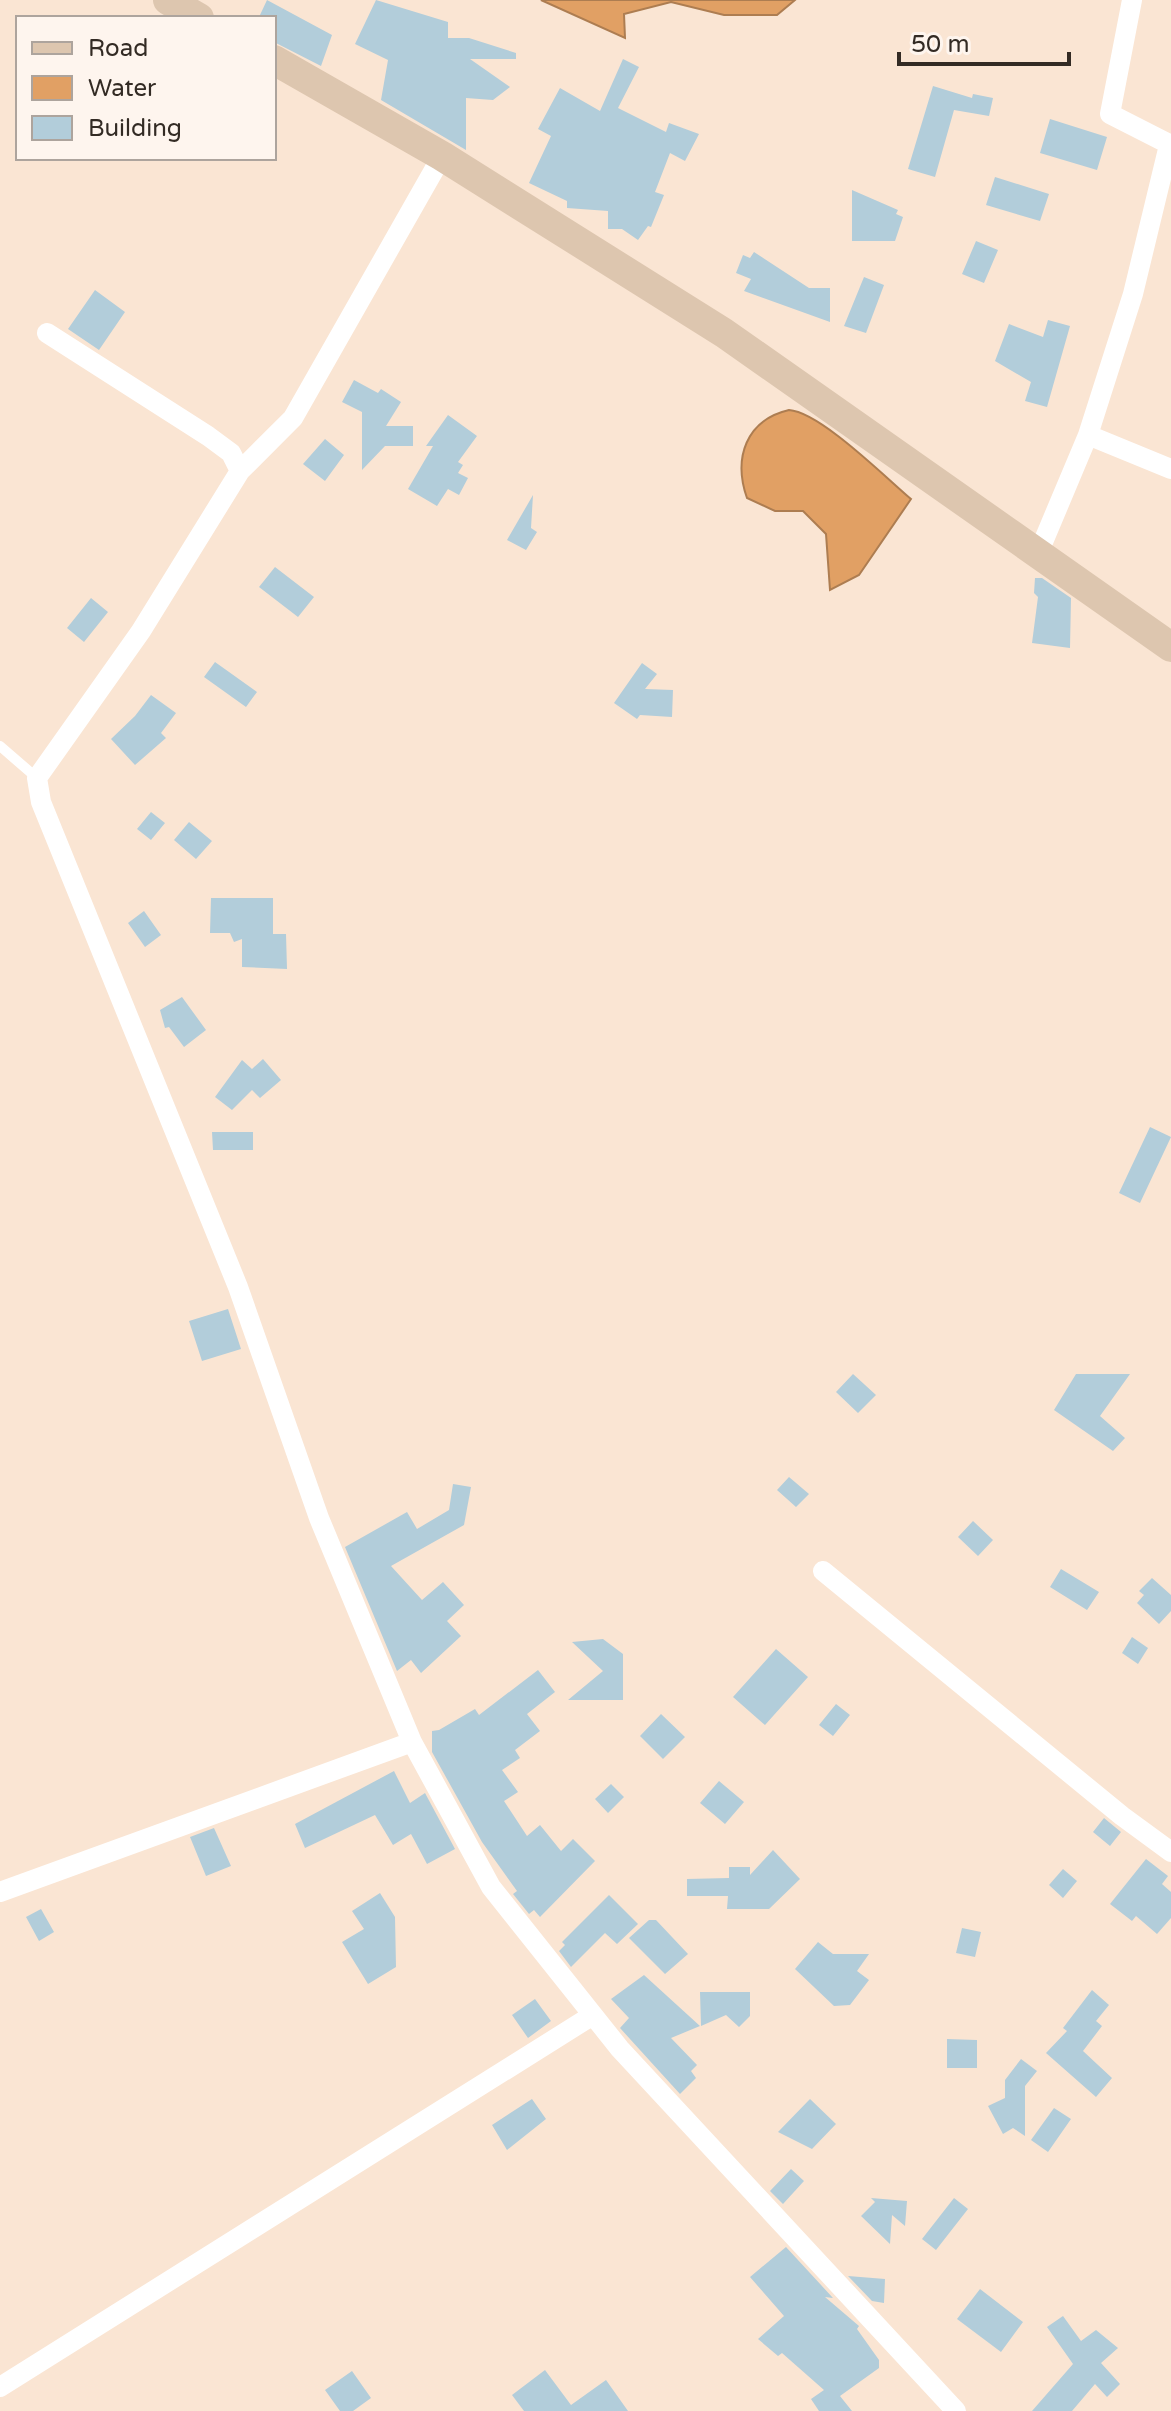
<svg xmlns="http://www.w3.org/2000/svg" width="1171" height="2411" font-family="'Varela Round',sans-serif">
<style>
.water{fill:#e1a064;stroke:#ad7d51;stroke-width:2}
.building{fill:#b2cdda}
.lines{fill:none;stroke-linecap:round;stroke-linejoin:round}
.lane{stroke:#fff;stroke-width:10}
.street{stroke:#fff;stroke-width:20}
.secondary{stroke:#ddc6af;stroke-width:30}
</style>
<rect width="100%" height="100%" fill="#fae5d3"/>
<path class="water" d="M 541,0 L 795,0 L 777,15 L 724,15 L 671,2 L 624,14 L 625,38 Z
M 789,410 C 820,412 885,477 911,499 L 859,575 L 830,590 L 826,534 L 803,511 L 775,511 L 747,498 C 733,458 746,420 789,410 Z"/>
<path class="building" d="M 267,0 L 332,35 L 321,66 L 274,42 L 274,18 L 260,15 Z
M 376,0 L 448,22 L 448,38 L 469,38 L 516,53 L 516,59 L 470,59 L 510,87 L 493,100 L 466,98 L 466,150 L 381,100 L 388,60 L 355,44 Z
M 623,59 L 639,67 L 618,108 L 666,132 L 669,123 L 699,134 L 685,161 L 670,153 L 655,192 L 664,195 L 651,227 L 648,226 L 638,240 L 622,229 L 608,229 L 608,211 L 567,208 L 567,201 L 529,183 L 551,136 L 538,129 L 560,88 L 600,111 Z
M 933,86 L 972,98 L 973,94 L 993,98 L 989,116 L 954,110 L 935,177 L 908,169 Z
M 1050,119 L 1107,137 L 1097,170 L 1040,153 Z
M 995,177 L 1049,194 L 1040,221 L 986,205 Z
M 852,190 L 898,210 L 896,214 L 903,217 L 895,241 L 852,241 Z
M 976,241 L 998,250 L 984,283 L 962,274 Z
M 754,252 L 809,288 L 830,288 L 830,322 L 744,291 L 751,279 L 736,273 L 743,255 L 750,258 Z
M 864,277 L 884,285 L 866,333 L 844,326 Z
M 95,290 L 125,312 L 99,350 L 68,329 Z
M 1048,320 L 1070,326 L 1047,407 L 1025,401 L 1031,382 L 995,361 L 1009,324 L 1043,337 Z
M 354,380 L 378,393 L 381,389 L 401,402 L 386,426 L 413,426 L 413,446 L 385,446 L 362,470 L 362,412 L 342,402 Z
M 448,415 L 477,436 L 458,462 L 463,465 L 458,473 L 468,478 L 459,495 L 448,489 L 437,506 L 408,489 L 433,446 L 426,446 Z
M 325,439 L 344,455 L 325,481 L 303,464 Z
M 533,495 L 531,528 L 537,532 L 526,550 L 507,540 Z
M 275,567 L 314,597 L 298,617 L 259,587 Z
M 1035,578 L 1042,578 L 1071,598 L 1070,648 L 1032,643 L 1038,597 L 1034,593 Z
M 91,598 L 108,612 L 84,642 L 67,628 Z
M 215,662 L 257,692 L 246,707 L 204,677 Z
M 642,663 L 657,674 L 645,689 L 673,690 L 672,717 L 640,715 L 637,719 L 614,703 Z
M 151,695 L 176,713 L 161,733 L 166,738 L 135,765 L 111,739 L 135,716 Z
M 151,812 L 165,823 L 151,840 L 137,829 Z
M 189,822 L 212,841 L 196,859 L 174,840 Z
M 211,898 L 273,898 L 273,934 L 286,934 L 287,969 L 242,967 L 242,939 L 234,942 L 230,933 L 210,933 Z
M 144,911 L 161,935 L 145,947 L 128,923 Z
M 182,997 L 206,1030 L 184,1047 L 169,1027 L 165,1028 L 160,1010 Z
M 263,1059 L 281,1080 L 260,1098 L 252,1090 L 232,1110 L 215,1097 L 242,1060 L 252,1069 Z
M 1150,1127 L 1171,1137 L 1140,1203 L 1119,1193 Z
M 212,1132 L 253,1132 L 253,1150 L 213,1150 Z
M 228,1309 L 241,1349 L 202,1361 L 189,1321 Z
M 853,1374 L 876,1395 L 858,1413 L 836,1392 Z
M 1076,1374 L 1130,1374 L 1100,1416 L 1125,1438 L 1113,1451 L 1054,1410 Z
M 789,1477 L 809,1494 L 796,1507 L 777,1490 Z
M 453,1484 L 471,1487 L 464,1525 L 391,1566 L 422,1600 L 443,1582 L 464,1605 L 447,1621 L 461,1636 L 421,1673 L 411,1660 L 397,1671 L 345,1547 L 407,1512 L 417,1529 L 449,1510 Z
M 973,1521 L 993,1540 L 978,1556 L 958,1537 Z
M 1061,1569 L 1099,1592 L 1087,1610 L 1050,1587 Z
M 1152,1578 L 1171,1595 L 1171,1611 L 1159,1624 L 1137,1603 L 1144,1595 L 1139,1591 Z
M 1132,1637 L 1148,1648 L 1138,1664 L 1122,1653 Z
M 603,1639 L 623,1654 L 623,1700 L 568,1700 L 603,1671 L 572,1642 Z
M 776,1649 L 808,1677 L 765,1725 L 733,1697 Z
M 538,1670 L 555,1692 L 527,1714 L 540,1731 L 515,1750 L 520,1758 L 502,1770 L 518,1792 L 504,1801 L 527,1836 L 540,1825 L 561,1851 L 573,1839 L 595,1861 L 540,1917 L 534,1910 L 529,1914 L 513,1894 L 517,1891 L 482,1842 L 432,1752 L 432,1731 L 439,1730 L 475,1709 L 479,1715 Z
M 836,1704 L 850,1715 L 833,1736 L 819,1725 Z
M 661,1714 L 685,1737 L 663,1759 L 640,1736 Z
M 394,1771 L 410,1803 L 425,1793 L 455,1849 L 427,1864 L 411,1834 L 393,1845 L 375,1815 L 305,1848 L 295,1824 Z
M 719,1781 L 744,1802 L 725,1824 L 700,1803 Z
M 611,1784 L 624,1797 L 608,1813 L 595,1799 Z
M 1104,1818 L 1121,1832 L 1110,1846 L 1093,1832 Z
M 214,1828 L 231,1866 L 206,1876 L 190,1837 Z
M 773,1850 L 800,1879 L 769,1909 L 727,1909 L 728,1896 L 687,1896 L 687,1879 L 729,1878 L 729,1867 L 750,1867 L 750,1875 Z
M 1146,1859 L 1168,1876 L 1162,1884 L 1171,1892 L 1171,1918 L 1157,1934 L 1136,1916 L 1132,1921 L 1110,1904 Z
M 1063,1869 L 1077,1881 L 1063,1898 L 1049,1885 Z
M 380,1893 L 395,1917 L 396,1967 L 368,1984 L 342,1942 L 364,1929 L 352,1911 Z
M 609,1895 L 638,1924 L 617,1944 L 605,1933 L 571,1967 L 559,1951 L 565,1945 L 562,1942 Z
M 41,1909 L 54,1932 L 39,1941 L 26,1917 Z
M 649,1920 L 656,1920 L 688,1954 L 665,1974 L 629,1938 Z
M 962,1928 L 981,1932 L 975,1957 L 956,1953 Z
M 818,1942 L 833,1954 L 869,1954 L 857,1971 L 869,1980 L 850,2005 L 834,2006 L 795,1969 Z
M 644,1975 L 700,2026 L 671,2038 L 697,2065 L 691,2071 L 696,2078 L 680,2094 L 620,2028 L 629,2018 L 611,1999 Z
M 1092,1990 L 1109,2005 L 1096,2021 L 1102,2026 L 1083,2051 L 1112,2078 L 1096,2097 L 1046,2053 L 1067,2031 L 1063,2028 Z
M 700,1992 L 750,1992 L 750,2016 L 739,2027 L 726,2015 L 701,2026 Z
M 535,1999 L 551,2021 L 528,2038 L 512,2015 Z
M 947,2039 L 977,2040 L 977,2068 L 947,2068 Z
M 1021,2059 L 1037,2071 L 1025,2086 L 1025,2136 L 1013,2128 L 1003,2134 L 988,2106 L 1005,2098 L 1005,2080 Z
M 532,2099 L 546,2119 L 507,2150 L 492,2125 Z
M 810,2099 L 836,2124 L 812,2149 L 778,2132 Z
M 1054,2108 L 1071,2119 L 1048,2152 L 1031,2140 Z
M 791,2169 L 804,2181 L 783,2204 L 770,2191 Z
M 871,2198 L 907,2201 L 905,2226 L 892,2215 L 890,2244 L 861,2216 L 875,2202 Z
M 954,2198 L 968,2209 L 936,2250 L 922,2239 Z
M 786,2247 L 833,2298 L 825,2297 L 859,2326 L 857,2329 L 879,2360 L 879,2368 L 840,2396 L 852,2411 L 819,2411 L 811,2399 L 824,2390 L 782,2353 L 778,2356 L 758,2339 L 784,2316 L 750,2277 Z
M 848,2276 L 885,2279 L 884,2303 L 872,2301 Z
M 980,2289 L 1023,2322 L 1001,2352 L 957,2319 Z
M 1063,2316 L 1081,2341 L 1096,2330 L 1118,2348 L 1101,2363 L 1120,2384 L 1107,2397 L 1095,2384 L 1072,2411 L 1032,2411 L 1073,2364 L 1047,2327 Z
M 545,2370 L 571,2405 L 606,2380 L 628,2411 L 524,2411 L 512,2395 Z
M 352,2371 L 371,2398 L 353,2411 L 340,2411 L 325,2390 Z"/>
<g class="lines">
<path class="lane" d="M 0,746 L 37,778"/>
<path class="street" d="M 1132,0 L 1110,114 L 1171,145
M 442,156 L 293,418 L 240,471 L 141,631 L 37,778 L 41,802 L 238,1287 L 319,1518 L 412,1742 L 491,1887 L 620,2049 L 956,2411
M 47,333 L 208,436 L 231,453 L 240,471
M 1088,435 L 1171,469
M 1038,554 L 1088,435 L 1133,294 L 1169,145
M 823,1571 L 1122,1816 L 1171,1852
M 0,1892 L 412,1742
M 0,2387 L 593,2015"/>
<path class="secondary" d="M 168,0 L 199,18
M 274,60 L 442,156 L 724,333 L 1171,647"/>
</g>
<rect x="16" y="16" width="260" height="144" fill="#fef5ee" stroke="#ada49d" stroke-width="2"/>
<rect x="32" y="42" width="40" height="12" fill="#ddc6af" stroke="#ada49d" stroke-width="2"/>
<text x="88" y="56" font-size="24" fill="#332b24">Road</text>
<rect x="32" y="76" width="40" height="24" fill="#e1a064" stroke="#ada49d" stroke-width="2"/>
<text x="88" y="96" font-size="24" fill="#332b24">Water</text>
<rect x="32" y="116" width="40" height="24" fill="#b2cdda" stroke="#ada49d" stroke-width="2"/>
<text x="88" y="136" font-size="24" fill="#332b24">Building</text>
<path d="M899 52v12h170v-12" fill="none" stroke="#332b24" stroke-width="4"/>
<text x="911" y="52" font-size="24" fill="#332b24" stroke="#fef5ee" stroke-width="6" paint-order="stroke">50 m</text>
</svg>
